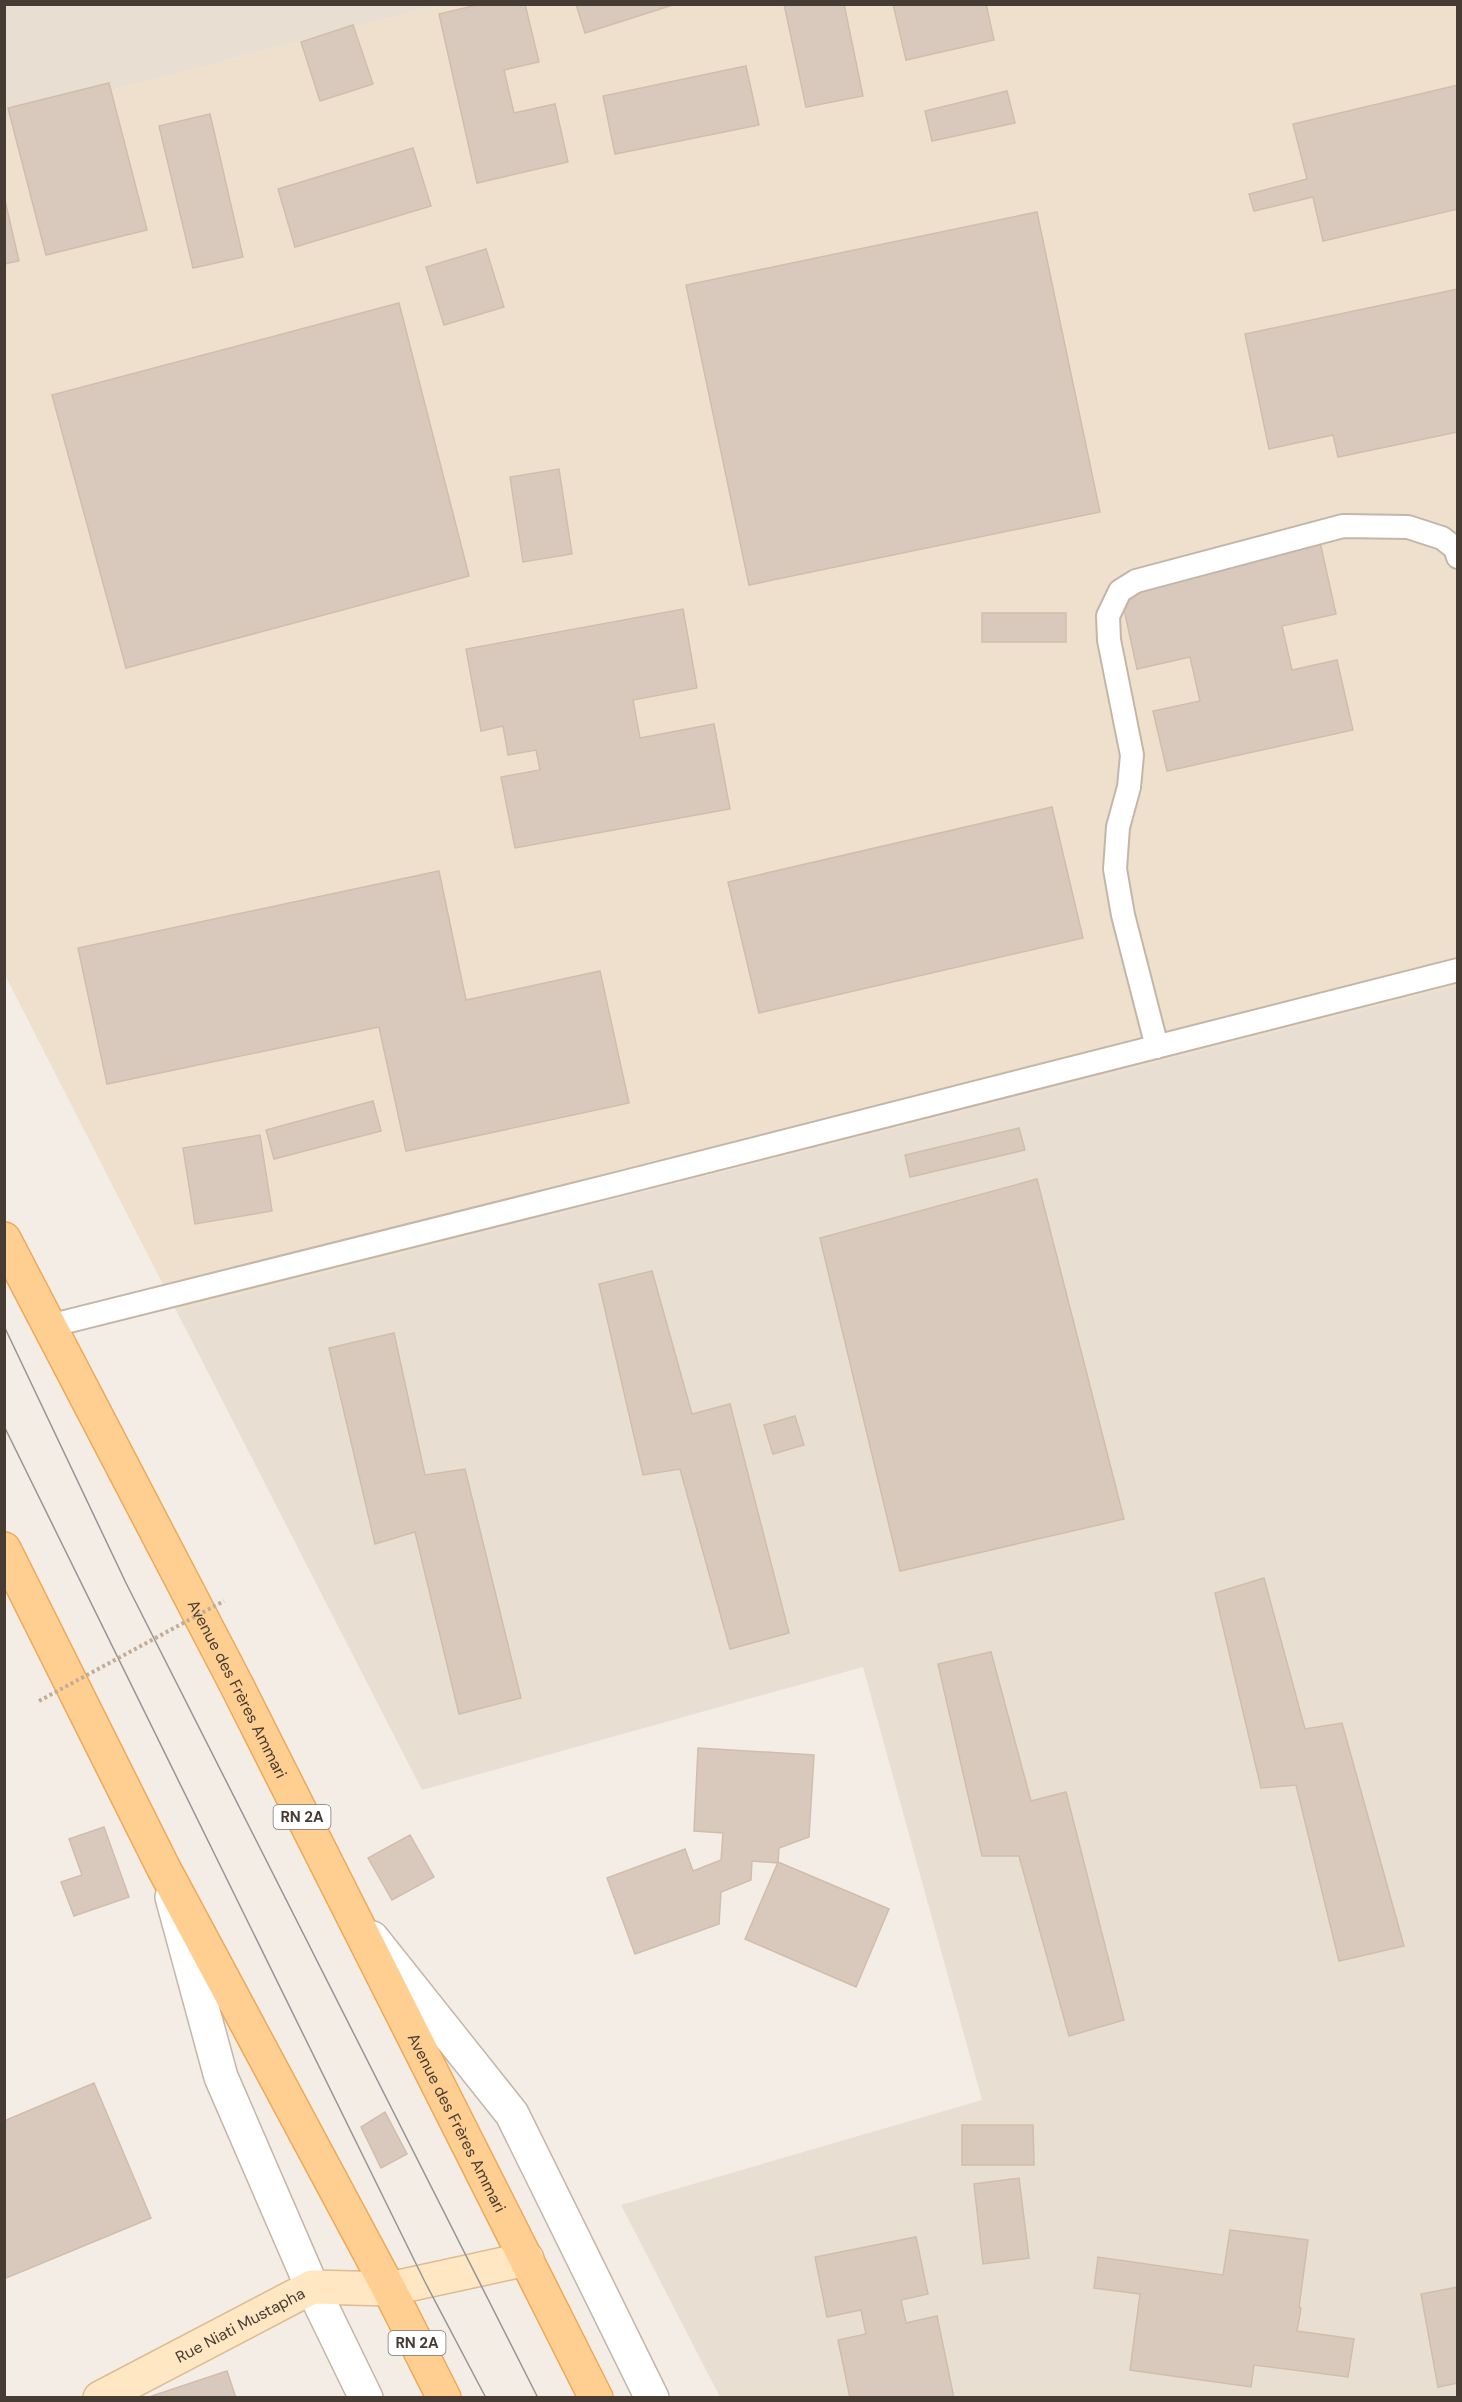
<svg xmlns="http://www.w3.org/2000/svg" width="1462" height="2402" font-family="'DM Sans',sans-serif">
<style>
.residential{fill:#e8ded2}
.education{fill:#eee0cd}
.building{fill:#d9c9bc;stroke:#d1bdac;stroke-width:1.5}
.lines{fill:none;stroke-linecap:round;stroke-linejoin:round}
.service-casing{stroke:#c3b6a9;stroke-width:26}
.minor-casing{stroke:#c3b6a9;stroke-width:36}
.secondary-casing{stroke:#dbbc93;stroke-width:36}
.primary-casing{stroke:#eda95a;stroke-width:36}
.service{stroke:#fff;stroke-width:22}
.minor{stroke:#fff;stroke-width:33}
.secondary{stroke:#ffe7c3;stroke-width:33}
.primary{stroke:#ffcf92;stroke-width:33}
.tram{stroke:#959595;stroke-width:1.5}
.path-bridge{stroke:#c3ac97;stroke-width:4;stroke-dasharray:3 3;stroke-linecap:butt}
.labels{text-anchor:middle;dominant-baseline:central;stroke-width:4.5;stroke-linejoin:round;paint-order:stroke}
.shield{fill:#fff;stroke:#7e7671;stroke-width:1.5}
.shield-label{font-size:15px;font-weight:bold;fill:#473c34}
.street-label{font-size:16px;fill:#473c34;stroke:#fff}
</style>
<rect width="100%" height="100%" fill="#f4ede5"/>
<path class="residential" d="M 5,5 L 438,5 L 5,118 Z
M 1457,986 L 1457,2397 L 720,2397 L 621,2205 L 982,2100 L 863,1667 L 422,1790 L 176,1310 Z"/>
<path class="education" d="M 438,5 L 1457,5 L 1457,986 L 176,1310 L 5,975 L 5,118 Z"/>
<path class="building" d="M 481,4 L 525,4 L 539,62 L 504,70 L 514,113 L 555,104 L 568,162 L 477,183 L 439,14 Z
M 576,4 L 676,4 L 585,33 Z
M 784,4 L 844,4 L 863,96 L 806,107 Z
M 893,4 L 986,4 L 994,40 L 906,60 Z
M 353,25 L 373,84 L 320,101 L 301,42 Z
M 746,66 L 759,125 L 615,154 L 603,96 Z
M 109,83 L 147,230 L 46,255 L 8,108 Z
M 1458,85 L 1458,209 L 1323,241 L 1313,197 L 1254,211 L 1249,194 L 1307,179 L 1293,124 Z
M 1007,91 L 1015,123 L 932,141 L 925,111 Z
M 210,114 L 243,257 L 193,268 L 159,126 Z
M 413,148 L 431,206 L 295,247 L 278,189 Z
M 4,196 L 19,261 L 4,264 Z
M 1037,212 L 1100,512 L 749,585 L 686,285 Z
M 486,249 L 504,307 L 444,325 L 426,267 Z
M 1458,289 L 1458,432 L 1338,457 L 1333,435 L 1269,449 L 1245,334 Z
M 399,303 L 469,576 L 126,668 L 52,395 Z
M 559,469 L 572,554 L 523,562 L 510,477 Z
M 1320,542 L 1336,614 L 1282,626 L 1292,670 L 1337,660 L 1353,730 L 1167,771 L 1153,711 L 1200,701 L 1190,657 L 1137,669 L 1119,586 Z
M 683,609 L 697,688 L 633,700 L 640,738 L 714,724 L 730,809 L 515,848 L 501,777 L 540,770 L 536,750 L 508,755 L 503,726 L 481,731 L 466,649 Z
M 982,613 L 1066,613 L 1066,642 L 982,642 Z
M 1052,807 L 1083,938 L 759,1013 L 728,882 Z
M 439,871 L 466,1000 L 600,971 L 629,1103 L 406,1151 L 379,1027 L 107,1084 L 78,948 Z
M 373,1101 L 381,1131 L 274,1159 L 266,1130 Z
M 1019,1128 L 1025,1150 L 910,1177 L 905,1155 Z
M 260,1135 L 272,1211 L 195,1224 L 183,1148 Z
M 1037,1179 L 1124,1519 L 900,1571 L 820,1238 Z
M 652,1271 L 692,1414 L 730,1404 L 789,1633 L 730,1649 L 680,1469 L 643,1475 L 599,1284 Z
M 394,1333 L 425,1475 L 465,1469 L 521,1698 L 459,1714 L 415,1532 L 375,1544 L 329,1348 Z
M 795,1416 L 804,1445 L 773,1454 L 764,1425 Z
M 1264,1578 L 1305,1729 L 1342,1723 L 1404,1946 L 1339,1961 L 1296,1785 L 1261,1788 L 1215,1593 Z
M 991,1652 L 1031,1801 L 1066,1792 L 1124,2020 L 1069,2036 L 1019,1856 L 982,1856 L 938,1664 Z
M 698,1748 L 814,1755 L 809,1837 L 779,1848 L 778,1863 L 752,1861 L 751,1880 L 721,1892 L 719,1924 L 635,1954 L 607,1878 L 685,1849 L 693,1871 L 721,1860 L 723,1833 L 694,1831 Z
M 104,1827 L 129,1897 L 74,1916 L 61,1882 L 82,1875 L 69,1839 Z
M 410,1835 L 434,1877 L 392,1900 L 368,1858 Z
M 778,1862 L 889,1909 L 856,1987 L 745,1939 Z
M 94,2083 L 151,2218 L 4,2279 L 4,2121 Z
M 385,2112 L 407,2154 L 381,2168 L 361,2127 Z
M 962,2125 L 1033,2125 L 1034,2165 L 962,2165 Z
M 1019,2178 L 1029,2258 L 983,2264 L 974,2184 Z
M 1230,2230 L 1308,2240 L 1299,2307 L 1301,2308 L 1297,2331 L 1354,2339 L 1348,2377 L 1254,2365 L 1251,2387 L 1130,2370 L 1140,2294 L 1094,2288 L 1098,2257 L 1223,2275 Z
M 916,2237 L 928,2294 L 901,2300 L 906,2323 L 937,2316 L 954,2398 L 850,2398 L 838,2340 L 866,2334 L 861,2310 L 827,2317 L 815,2257 Z
M 1458,2287 L 1458,2383 L 1438,2387 L 1421,2294 Z
M 227,2371 L 236,2398 L 153,2398 L 152,2396 Z"/>
<g class="lines">
<g class="service-casing">
<path id="service" d="M 1157,1047 L 1123,915 L 1115,869 L 1118,827 L 1129,787 L 1132,755 L 1109,640 L 1108,616 L 1120,591 L 1136,581 L 1343,526 L 1408,527 L 1442,538 L 1455,548 L 1458,557
M 49,1326 L 617,1184 L 1458,970"/>
</g>
<g class="minor-casing">
<path id="minor" d="M 172,1897 L 221,2077 L 312,2287 L 366,2398
M 372,1938 L 512,2114 L 652,2398"/>
</g>
<g class="secondary-casing">
<g id="secondary">
<path id="s1" d="M 100,2398 L 312,2287 L 389,2289 L 527,2259"/>
</g>
</g>
<g class="primary-casing">
<g id="primary">
<path id="s2" d="M 4,1239 L 236,1684 L 596,2398"/>
<path d="M 4,1549 L 163,1867 L 389,2289 L 444,2398"/>
</g>
</g>
<use href="#service" class="service"/>
<use href="#minor" class="minor"/>
<use href="#secondary" class="secondary"/>
<use href="#primary" class="primary"/>
<path class="tram" d="M 4,1326 L 126,1583 L 538,2398
M 4,1426 L 425,2282 L 486,2398"/>
<path class="path-bridge" d="M 39,1701 L 224,1601"/>
</g>
<g class="labels">
<g class="shield">
<rect x="273.5" y="1805" width="57" height="24" rx="4.5"/>
<rect x="388.5" y="2331" width="57" height="24" rx="4.5"/>
</g>
<g class="shield-label">
<text x="302" y="1817">RN 2A</text>
<text x="417" y="2343">RN 2A</text>
</g>
<g class="street-label">
<text stroke="none"><textPath href="#s2" startOffset="507">Avenue des Frères Ammari</textPath></text>
<text stroke="none"><textPath href="#s2" startOffset="993">Avenue des Frères Ammari</textPath></text>
<text stroke="none"><textPath href="#s1" startOffset="158">Rue Niati Mustapha</textPath></text>
</g>
</g>
<rect width="1462" height="2402" fill="none" stroke="#473c34" stroke-width="12"/>
</svg>
